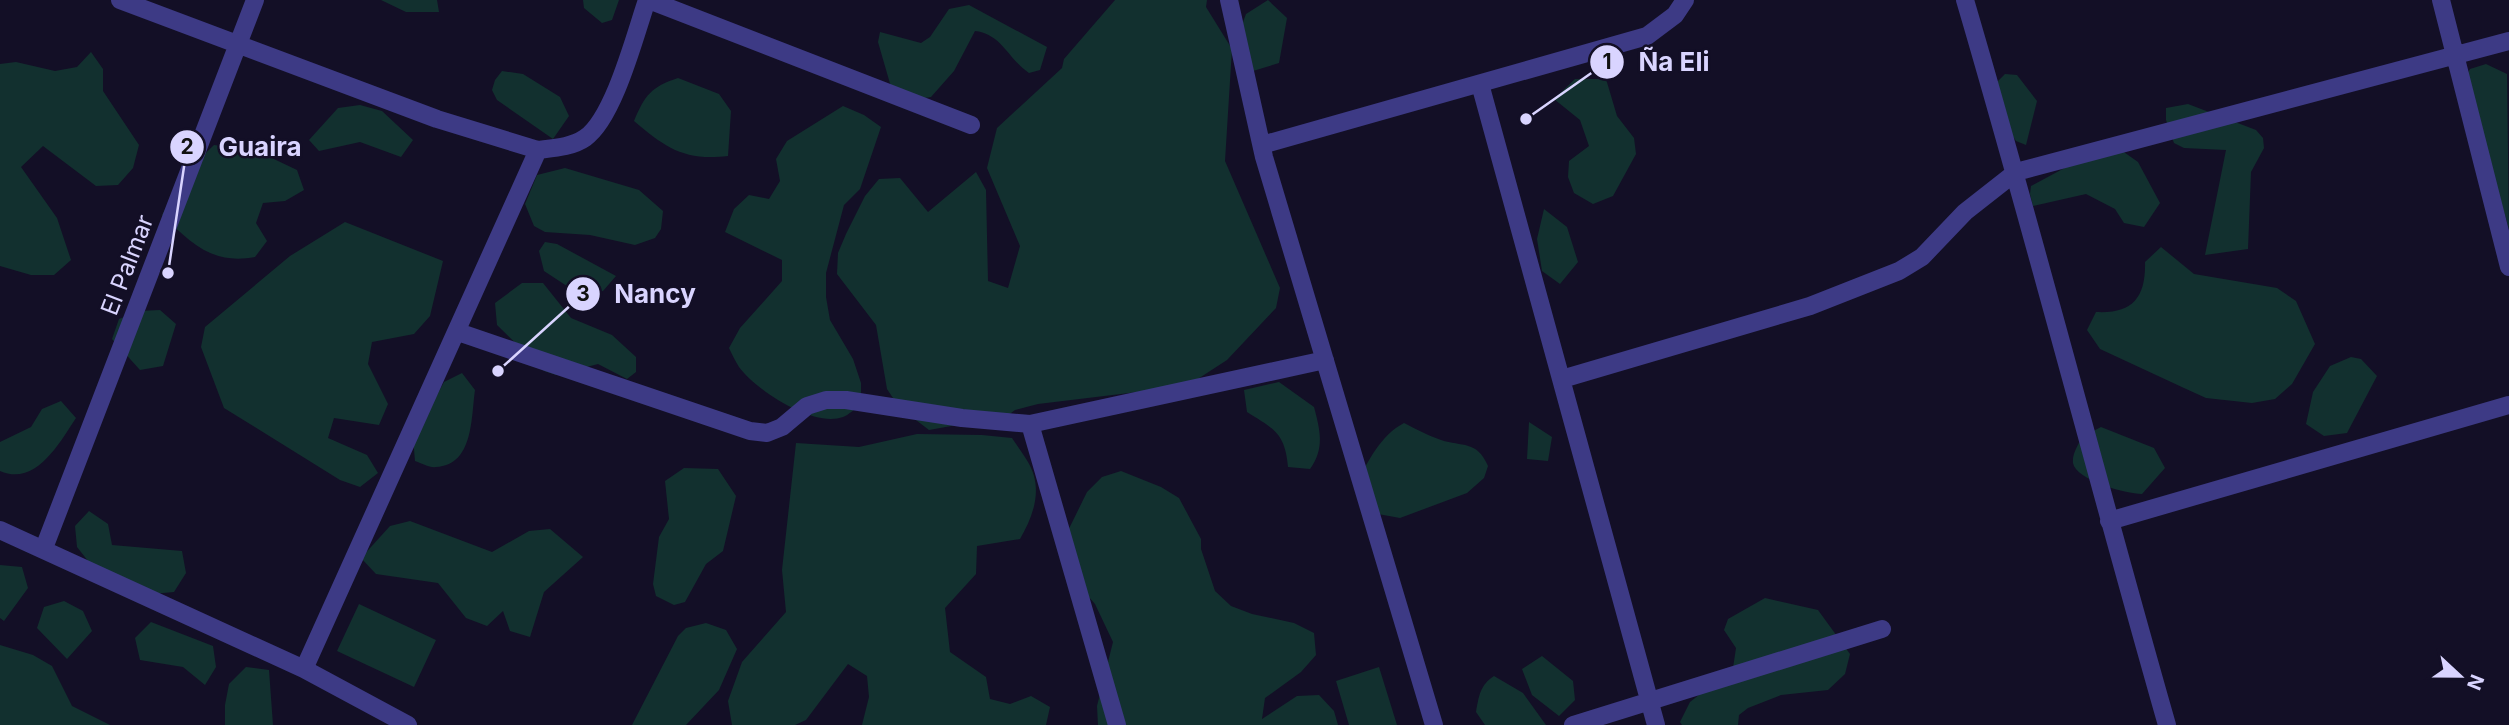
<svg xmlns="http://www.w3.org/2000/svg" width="2509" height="725" font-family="Inter,sans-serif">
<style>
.green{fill:#12302f}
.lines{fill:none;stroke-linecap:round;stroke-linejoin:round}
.minor{stroke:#3d3a85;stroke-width:18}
.labels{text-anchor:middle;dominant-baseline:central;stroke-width:5;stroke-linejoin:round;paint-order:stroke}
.street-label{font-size:24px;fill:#d9d4ff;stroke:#130f26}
.leader{fill:none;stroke:#d9d4ff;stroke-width:2.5}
.callout-dot{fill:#d9d4ff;stroke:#130f26;stroke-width:2.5}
.mark-label{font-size:21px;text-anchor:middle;font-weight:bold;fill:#111}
.callout-label{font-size:26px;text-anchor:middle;font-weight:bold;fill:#d9d4ff;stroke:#130f26;stroke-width:5;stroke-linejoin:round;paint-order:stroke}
</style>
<rect width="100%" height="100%" fill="#130f26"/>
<path class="green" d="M 381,0 L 437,0 L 439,12 L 406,12 Z
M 583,0 L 619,0 L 612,20 L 602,23 L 584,8 Z
M 1115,0 L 1207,0 L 1206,7 L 1232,49 L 1225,161 L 1280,288 L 1276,308 L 1227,360 L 1187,386 L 1038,404 L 1015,410 L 1007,416 L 929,430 L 899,407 L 887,389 L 876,325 L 837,274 L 838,253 L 846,234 L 865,196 L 879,179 L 900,178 L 928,212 L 976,172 L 986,190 L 988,281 L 1008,288 L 1020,246 L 987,168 L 997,128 L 1062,68 L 1064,59 Z
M 1268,0 L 1287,18 L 1279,63 L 1253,71 L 1236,41 L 1246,14 Z
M 969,5 L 1047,47 L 1040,70 L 1029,73 C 1008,59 1002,34 975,31 L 954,71 L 931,97 L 912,100 L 891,87 L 878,42 L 880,32 L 921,43 L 930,37 L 949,9 Z
M 91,52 L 103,69 L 103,91 L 139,145 L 133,168 L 118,185 L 96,186 L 43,146 L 21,167 L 57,218 L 71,260 L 54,275 L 31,275 L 0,266 L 0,64 L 16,62 L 55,71 L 77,67 Z
M 2486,64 L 2507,74 L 2509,229 L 2465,78 L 2470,69 Z
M 502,71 L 523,74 L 560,97 L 569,116 L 553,139 L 497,100 L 492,90 L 495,80 Z
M 2005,74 L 2017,75 L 2037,101 L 2026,145 L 2016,141 L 1989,103 L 1993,86 Z
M 678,78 L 719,94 L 731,111 L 728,156 C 684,161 666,148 634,121 C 645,95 651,87 678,78 Z
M 1575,79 L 1606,79 L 1617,116 L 1634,138 L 1636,154 L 1613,196 L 1593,204 L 1574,193 L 1568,177 L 1569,161 L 1589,146 L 1580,120 L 1554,99 Z
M 2188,104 L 2256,130 L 2263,138 L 2264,148 L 2251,172 L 2248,249 L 2205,255 L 2226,150 L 2184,148 L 2174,143 L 2166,120 L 2166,108 Z
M 360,105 L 382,111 L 413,140 L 401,157 L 360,142 L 319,151 L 309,140 L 338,108 Z
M 843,106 L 864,115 L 881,127 L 860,189 L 844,205 L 826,273 L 826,297 L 830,320 L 853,359 L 861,383 L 861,405 C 855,408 849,415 843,417 C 813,428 756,390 739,367 C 735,361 732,354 729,348 L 740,328 L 782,281 L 782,260 L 725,232 L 734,209 L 749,195 L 769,199 L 780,181 L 776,159 L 787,141 Z
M 214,145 L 255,150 L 297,170 L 304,190 L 285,201 L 263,203 L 256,223 L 267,241 L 255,257 C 212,265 191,243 162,215 L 183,175 Z
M 2121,150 L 2138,162 L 2160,203 L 2144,227 L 2124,223 L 2115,209 L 2086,194 L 2033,206 L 2030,194 L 2031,186 L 2085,157 Z
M 565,168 L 639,190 L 663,211 L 661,229 L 655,238 L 635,245 L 590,235 L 545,232 L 534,226 L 525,204 L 537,175 Z
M 1544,209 L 1567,227 L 1578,262 L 1560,284 L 1542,271 L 1537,239 Z
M 345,222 L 443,261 L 430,316 L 414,334 L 372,342 L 368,364 L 388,404 L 379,425 L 334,418 L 328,438 L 367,455 L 378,473 L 360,487 L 340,480 L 224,408 L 201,347 L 205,327 L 290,256 Z
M 545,242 L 557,244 L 616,276 L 603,291 L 582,296 L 544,271 L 539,251 Z
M 2161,247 L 2194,274 L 2277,288 L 2296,301 L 2315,344 L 2292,384 L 2275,399 L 2252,403 L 2206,398 L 2184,388 L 2100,349 L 2087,330 L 2096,312 C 2132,314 2146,298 2145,262 Z
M 522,283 L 543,283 L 571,318 L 612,335 L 636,357 L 636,372 L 627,379 L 598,364 L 556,375 L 544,371 L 497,325 L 495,303 Z
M 160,310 L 176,324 L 163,366 L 140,370 L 112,339 L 119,319 L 139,311 Z
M 2351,357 L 2361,359 L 2377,376 L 2347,433 L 2324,436 L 2306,424 L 2313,392 L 2330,366 Z
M 462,373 L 475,390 C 471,417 474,465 436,467 C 430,468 421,463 415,461 L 413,438 L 444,382 Z
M 1279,382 L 1314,407 C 1320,430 1325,448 1310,469 L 1288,467 C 1285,433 1274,429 1247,412 L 1244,390 Z
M 61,401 L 76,418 C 60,442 36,487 0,471 L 0,442 L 31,427 L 42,409 Z
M 1529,422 L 1552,437 L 1548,461 L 1527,459 Z
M 1404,423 C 1416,429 1429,436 1441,440 C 1462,447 1477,440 1488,466 L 1484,478 L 1467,493 L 1400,518 L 1378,514 L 1357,483 C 1368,461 1381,435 1404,423 Z
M 2101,427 L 2154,448 L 2165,468 L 2142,494 C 2126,494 2076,480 2073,463 C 2072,454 2078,445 2082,437 Z
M 917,434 L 982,435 L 1012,438 C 1019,449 1031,463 1034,476 C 1040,498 1031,520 1020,539 L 977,546 L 976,574 L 945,608 L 950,652 L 986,677 L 990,699 L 1010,704 L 1031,696 L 1050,707 L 1046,725 L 862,725 L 869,697 L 867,676 L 848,664 L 806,720 L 795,725 L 732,725 L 728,701 L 742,662 L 786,612 L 782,570 L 796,443 L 859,447 Z
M 684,468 L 718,469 L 736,496 L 723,551 L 706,564 L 685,602 L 674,605 L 656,596 L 653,584 L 659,537 L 669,519 L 665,481 Z
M 1121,471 L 1161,487 L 1179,498 L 1201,539 L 1201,549 L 1215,591 L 1231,606 L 1252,614 L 1294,623 L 1314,633 L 1316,655 L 1301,672 L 1265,698 L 1262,719 L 1297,696 L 1319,695 L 1334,711 L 1338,725 L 1098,725 L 1097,706 L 1113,642 L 1095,604 L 1065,570 L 1059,549 L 1087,492 L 1102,477 Z
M 89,511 L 108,524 L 112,545 L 182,551 L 186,573 L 174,592 L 152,594 L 92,566 L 77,547 L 75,526 Z
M 410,521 L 492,552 L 529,531 L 550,529 L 583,557 L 544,592 L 530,637 L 510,631 L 503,611 L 487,626 L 466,618 L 438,583 L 376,574 L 361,558 L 390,526 Z
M 0,565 L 22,567 L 28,588 L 4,621 L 0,618 Z
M 1765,598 L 1818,610 L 1850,654 L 1845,674 L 1828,690 L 1781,695 L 1748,708 L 1739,715 L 1738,725 L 1682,725 L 1680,722 L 1690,702 L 1733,668 L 1736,648 L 1724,630 L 1728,619 Z
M 64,601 L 83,611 L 92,631 L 67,659 L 37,628 L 44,607 Z
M 359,604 L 436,640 L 414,687 L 337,651 Z
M 151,622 L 213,646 L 216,667 L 205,685 L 183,667 L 140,660 L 135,638 Z
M 706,623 L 726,630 L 737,649 L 719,690 L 686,725 L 632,725 L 678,636 L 686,628 Z
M 0,645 L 33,655 L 52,666 L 72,706 L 110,725 L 0,725 Z
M 1542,656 L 1573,681 L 1575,700 L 1559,716 L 1532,695 L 1522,669 Z
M 246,667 L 269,670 L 273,725 L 225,725 L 225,705 L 229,684 Z
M 1379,667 L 1397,725 L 1349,725 L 1336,681 Z
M 1494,676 L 1523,693 L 1546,725 L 1485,725 L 1476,712 C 1479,696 1480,685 1494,676 Z"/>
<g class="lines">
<path class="minor" d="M 120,0 L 437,119 L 538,150
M 649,0 L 971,125
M 1229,0 L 1264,157 L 1434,725
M 1965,0 C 2036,241 2098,484 2167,725
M 2441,0 L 2509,267
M 1480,84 L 1656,725
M 1262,145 L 1647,36 L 1675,15 L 1685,0
M 458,332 L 750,431 L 767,433 L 782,427 L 807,406 L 826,400 L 846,400 L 962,418 L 1030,424 L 1325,360
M 1562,379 L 1810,306 L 1899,271 L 1922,257 L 1965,212 L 2016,172 L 2509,41
M 1030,424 L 1117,725
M 2109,521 L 2509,405
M 0,530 L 304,669 L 408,725
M 44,548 L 255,0
M 304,669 L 538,150 C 554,148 572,147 585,138 C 614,118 635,35 647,0
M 1573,725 L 1882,629"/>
</g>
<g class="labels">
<g class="street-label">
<text transform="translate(127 265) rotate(-69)">El Palmar</text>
</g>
</g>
<path class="leader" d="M1526 119L1607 62M168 273L187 147M498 371L583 294"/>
<g class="callout-dot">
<circle cx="1526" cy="119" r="7"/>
<circle cx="168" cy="273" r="7"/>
<circle cx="498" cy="371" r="7"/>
<circle cx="1607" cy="62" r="18"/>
<circle cx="187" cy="147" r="18"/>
<circle cx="583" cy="294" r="18"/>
</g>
<g class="mark-label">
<text x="1607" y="69">1</text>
<text x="187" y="154">2</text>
<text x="583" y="301">3</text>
</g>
<g class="callout-label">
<text x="1674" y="71">Ña Eli</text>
<text x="260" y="156">Guaira</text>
<text x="655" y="303">Nancy</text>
</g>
<g transform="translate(2460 676) rotate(112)" stroke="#130f26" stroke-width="5" paint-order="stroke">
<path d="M0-5L12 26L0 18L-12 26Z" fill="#d9d4ff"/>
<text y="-10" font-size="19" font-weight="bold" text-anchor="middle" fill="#d9d4ff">N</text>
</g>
</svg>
